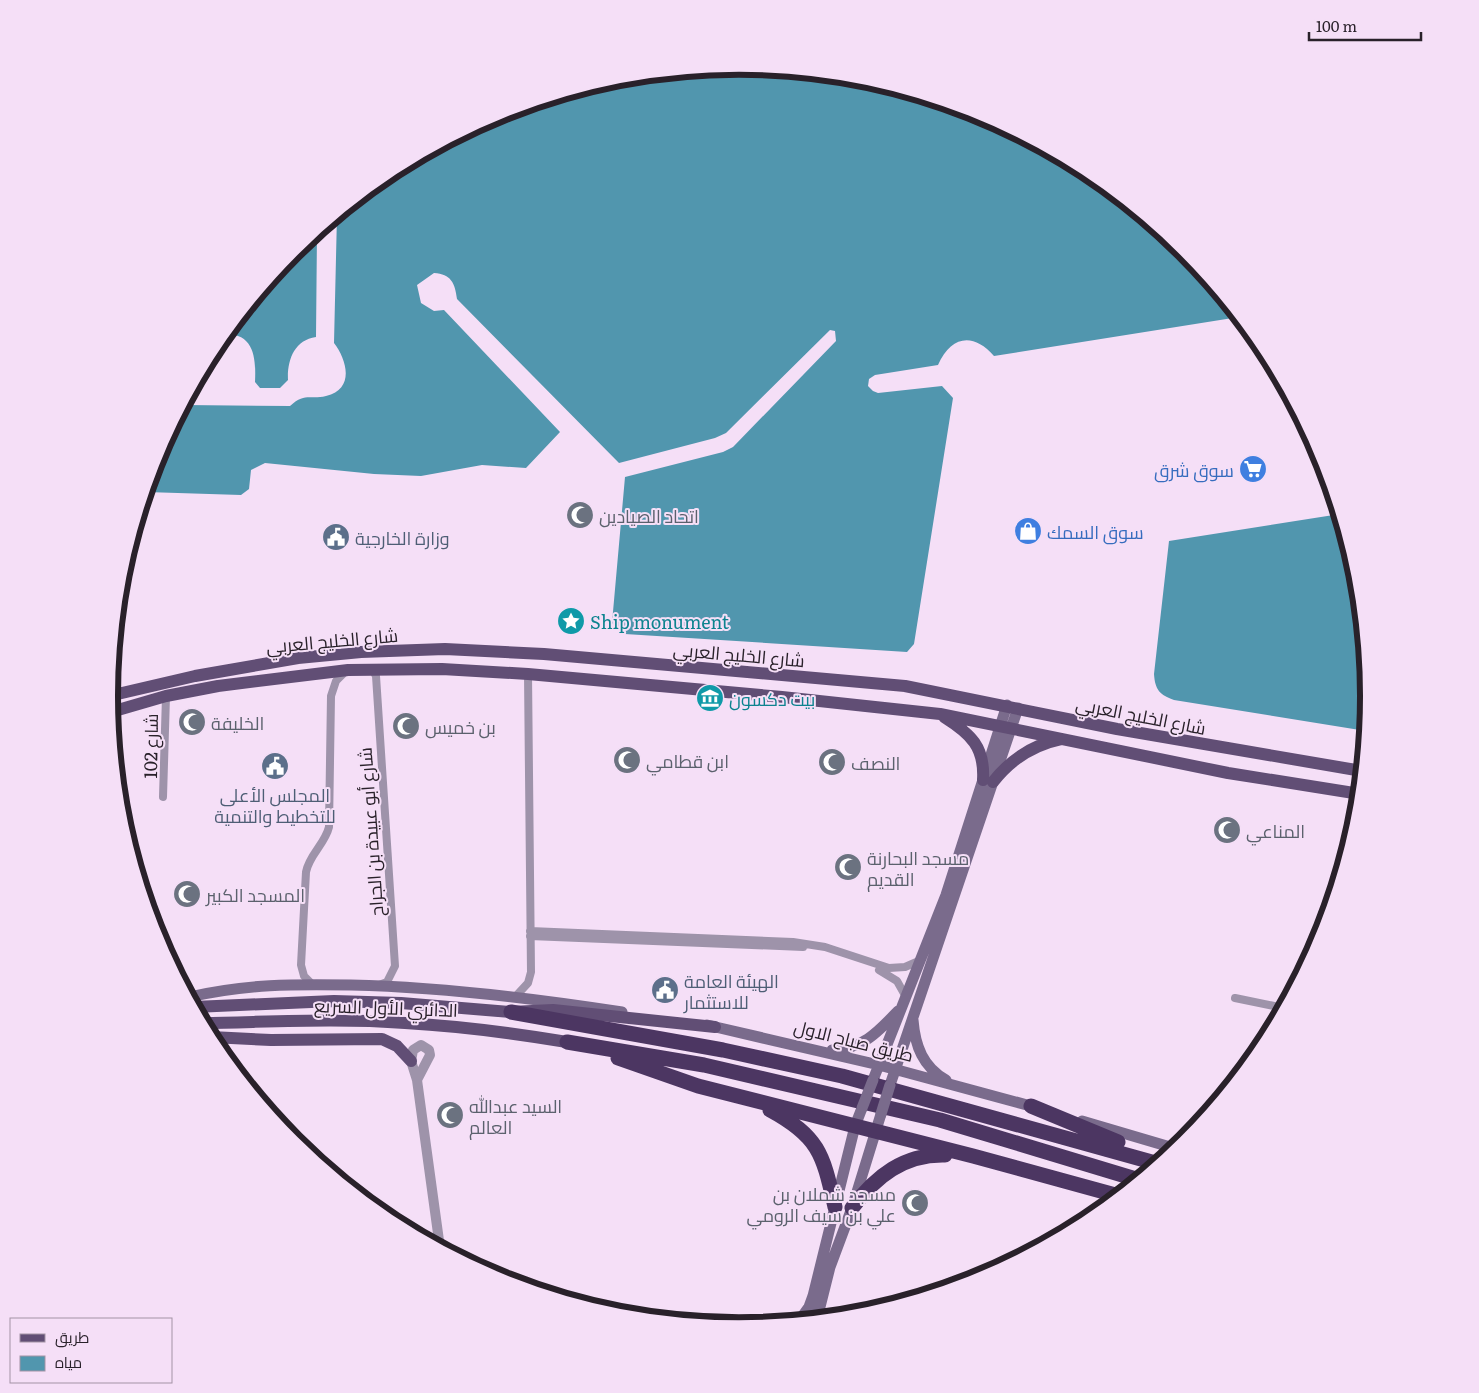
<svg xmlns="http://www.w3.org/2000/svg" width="1479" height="1393" font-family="Literata,Cairo,serif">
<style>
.water{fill:#5196ae}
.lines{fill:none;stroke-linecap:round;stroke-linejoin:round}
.minor{stroke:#9e93aa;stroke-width:8}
.tertiary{stroke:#9e93aa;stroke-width:10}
.secondary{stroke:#7a6b8c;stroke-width:11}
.primary{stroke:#614e75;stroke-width:12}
.motorway{stroke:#4c3662;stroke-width:15}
.secondary-bridge{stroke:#7a6b8c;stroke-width:11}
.labels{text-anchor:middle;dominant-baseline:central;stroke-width:4;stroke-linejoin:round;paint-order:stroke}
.shop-label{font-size:18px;fill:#366cbe;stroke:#f5dff7;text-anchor:end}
.worship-label{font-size:18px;fill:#5b616d;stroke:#f5dff7;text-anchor:start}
.service-label{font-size:18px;fill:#4e5e75;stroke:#f5dff7;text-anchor:start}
.culture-label{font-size:18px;fill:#0d838f;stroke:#f5dff7;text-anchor:start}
.street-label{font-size:18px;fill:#29212a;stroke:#f5dff7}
.rim{fill:none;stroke:#29212a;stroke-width:6}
</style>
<rect width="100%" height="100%" fill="#f5dff7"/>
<path class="water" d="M 739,66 L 863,78 L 981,114 L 1090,173 L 1185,251 L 1239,317 L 994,356 C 973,332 951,336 938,365 L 875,375 L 869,379 L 868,386 L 873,391 L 878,393 L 942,386 L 953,398 L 914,644 L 907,652 L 625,634 L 619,632 L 612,623 L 625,477 L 723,452 L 733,447 L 836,341 L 835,331 L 830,330 L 726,433 L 715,438 L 619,463 L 457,299 C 455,283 451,274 434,273 L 417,285 L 421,303 L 434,311 L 444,310 L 560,432 L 526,468 L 482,465 L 421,476 L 374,474 L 265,463 L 251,470 L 249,489 L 241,495 L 146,492 L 157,455 L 184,405 L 290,406 C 305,392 310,400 326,396 C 355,389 347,360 334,343 L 337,215 L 390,172 L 499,114 L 617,78 Z
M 317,232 L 316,337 C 294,340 287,361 288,380 L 280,388 L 260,388 L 255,382 C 256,360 255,334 226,334 L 294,251 Z
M 1340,514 L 1358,574 L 1370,697 L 1366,731 L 1174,700 C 1160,695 1155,690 1154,674 L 1169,541 Z"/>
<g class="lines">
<path class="minor" d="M 372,669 L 376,676 L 395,966 L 387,982 L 379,985
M 163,797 L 166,696
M 530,931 L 793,942 L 825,947 L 889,968 L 905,967 L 921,960
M 530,936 L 803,947
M 879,970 L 897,981 L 906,997
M 313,985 L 304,976 L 301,965 L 306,872 C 309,855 325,844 329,827 L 331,696 L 336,681 L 347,670
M 516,996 L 528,983 L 531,972 L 528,674
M 1235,998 L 1284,1008"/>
<path class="tertiary" d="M 417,1080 L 430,1055 L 429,1050 L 421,1045 L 413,1050 L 411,1061 L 417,1080 L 440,1248"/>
<path class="secondary" d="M 189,997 C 247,984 292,984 351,985 C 442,987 532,998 622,1012
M 913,1020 C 915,1046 923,1067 946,1080
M 707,1025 L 879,1065 L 1038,1108
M 832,1050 C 863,1049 878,1032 898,1011
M 873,1080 L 946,895 L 1007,705
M 890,1085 L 1018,708
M 1082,1121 L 1177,1149
M 817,1319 L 830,1267 L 852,1208 L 881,1114
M 799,1321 L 809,1307 L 813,1296 L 855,1126 L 862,1108"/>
<path class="primary" d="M 109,696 L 195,676 L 298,658 L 361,652 L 445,649 L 544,654 L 905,686 L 1117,729 L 1362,771
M 111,712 L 166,696 L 218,686 L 348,670 L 442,669 L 528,674 L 782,697 L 940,714 L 1228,773 L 1360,794
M 944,717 C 971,734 985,747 983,780
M 993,782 C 1011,759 1032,745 1061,739
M 194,1007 L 334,1001 L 401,1003 L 511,1012 L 553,1010 L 715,1027
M 203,1023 C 270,1022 338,1018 405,1023 C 459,1026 513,1033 567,1042
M 211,1037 L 271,1040 L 382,1039 L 397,1046 L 411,1061"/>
<path class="motorway" d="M 511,1012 L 723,1050 L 842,1076 L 1159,1164
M 567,1042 L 704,1065 L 940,1120 L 1139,1180
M 618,1058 L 698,1086 L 973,1156 L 1119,1196
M 1031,1106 L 1118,1142
M 770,1110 C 820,1137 823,1155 835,1207
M 852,1208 C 876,1176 904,1154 945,1155"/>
<path class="secondary-bridge" d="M 862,1108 L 873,1080
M 881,1114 L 890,1085"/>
</g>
<defs>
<g id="supermarket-disc" transform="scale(1.4375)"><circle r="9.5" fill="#3f7fe0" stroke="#f5dff7"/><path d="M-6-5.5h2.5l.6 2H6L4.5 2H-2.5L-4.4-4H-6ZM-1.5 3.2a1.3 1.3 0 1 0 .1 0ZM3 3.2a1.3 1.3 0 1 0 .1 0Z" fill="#fff"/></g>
<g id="mosque-disc" transform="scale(1.4375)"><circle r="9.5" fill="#6b7280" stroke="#f5dff7"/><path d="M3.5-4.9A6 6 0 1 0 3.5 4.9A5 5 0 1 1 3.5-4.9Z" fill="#fff"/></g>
<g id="shop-disc" transform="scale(1.4375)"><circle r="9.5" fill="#3f7fe0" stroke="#f5dff7"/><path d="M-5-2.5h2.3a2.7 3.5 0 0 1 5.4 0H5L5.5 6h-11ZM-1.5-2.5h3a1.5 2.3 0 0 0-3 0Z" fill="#fff"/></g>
<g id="civic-disc" transform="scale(1.4375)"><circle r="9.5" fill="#5c6f8a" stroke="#f5dff7"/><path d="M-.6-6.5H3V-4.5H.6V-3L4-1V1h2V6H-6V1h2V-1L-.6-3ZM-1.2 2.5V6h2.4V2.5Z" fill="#fff"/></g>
<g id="sight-disc" transform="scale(1.4375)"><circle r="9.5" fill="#0f9aa8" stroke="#f5dff7"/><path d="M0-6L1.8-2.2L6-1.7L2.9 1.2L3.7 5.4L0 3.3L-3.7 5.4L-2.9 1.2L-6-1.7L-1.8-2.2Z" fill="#fff"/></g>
<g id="museum-disc" transform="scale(1.4375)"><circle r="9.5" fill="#0f9aa8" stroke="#f5dff7"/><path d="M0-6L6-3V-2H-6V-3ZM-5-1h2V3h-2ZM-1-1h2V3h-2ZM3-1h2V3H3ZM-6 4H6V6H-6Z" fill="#fff"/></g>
</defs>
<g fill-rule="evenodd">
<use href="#supermarket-disc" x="1253" y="469"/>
<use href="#mosque-disc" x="580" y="515"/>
<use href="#shop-disc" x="1028" y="531"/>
<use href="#civic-disc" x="336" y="537"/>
<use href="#sight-disc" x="571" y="621"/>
<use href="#museum-disc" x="710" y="698"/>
<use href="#mosque-disc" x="192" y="722"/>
<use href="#mosque-disc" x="406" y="726"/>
<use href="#mosque-disc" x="627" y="760"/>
<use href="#mosque-disc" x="832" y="762"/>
<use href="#civic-disc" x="275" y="766"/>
<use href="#mosque-disc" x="1227" y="830"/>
<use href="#mosque-disc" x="848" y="867"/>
<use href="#mosque-disc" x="187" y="894"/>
<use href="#civic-disc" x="665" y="990"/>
<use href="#mosque-disc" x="450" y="1115"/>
<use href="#mosque-disc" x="915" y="1203"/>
</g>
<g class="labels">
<g class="shop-label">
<text x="1234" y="469">سوق شرق</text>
<text x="1047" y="531" text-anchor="start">سوق السمك</text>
</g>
<g class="worship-label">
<text x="599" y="515">اتحاد الصيادين</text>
<text x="211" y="722">الخليفة</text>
<text x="425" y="726">بن خميس</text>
<text x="646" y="760">ابن قطامي</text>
<text x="851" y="762">النصف</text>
<text x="1246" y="830">المناعي</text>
<text x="867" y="857">مسجد البحارنة<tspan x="867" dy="21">القديم</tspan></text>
<text x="206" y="894">المسجد الكبير</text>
<text x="469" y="1105">السيد عبدالله<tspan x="469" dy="21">العالم</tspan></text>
<text x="896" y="1193" text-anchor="end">مسجد شملان بن<tspan x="896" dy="21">علي بن سيف الرومي</tspan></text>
</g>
<g class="service-label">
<text x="355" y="537">وزارة الخارجية</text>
<text x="275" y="794" text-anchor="middle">المجلس الأعلى<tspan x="275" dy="21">للتخطيط والتنمية</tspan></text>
<text x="684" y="980">الهيئة العامة<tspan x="684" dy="21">للاستثمار</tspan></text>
</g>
<g class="culture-label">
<text x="590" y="621">Ship monument</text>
<text x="729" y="698">بيت دكسون</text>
</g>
<g class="street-label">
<text transform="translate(332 640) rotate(-5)">شارع الخليج العربي</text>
<text transform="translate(739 654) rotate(5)">شارع الخليج العربي</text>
<text transform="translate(1141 715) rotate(11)">شارع الخليج العربي</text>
<text transform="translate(150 746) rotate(-89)">شارع 102</text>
<text transform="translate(370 832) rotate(-94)">شارع أبو عبيدة بن الجراح</text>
<text transform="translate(386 1007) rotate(2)">الدائري الأول السريع</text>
<text transform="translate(854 1040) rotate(14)">طريق صباح الاول</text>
</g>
</g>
<path d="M0 0H1479V1393H0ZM118 696a621 621 0 1 1 1242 0a621 621 0 1 1-1242 0Z" fill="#f5dff7" fill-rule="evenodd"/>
<path class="rim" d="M118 696a621 621 0 1 1 1242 0a621 621 0 1 1-1242 0Z"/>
<rect x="10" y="1318" width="162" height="65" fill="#f5dff7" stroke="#a393a5"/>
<rect x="20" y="1334" width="25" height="8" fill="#614e75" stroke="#a393a5"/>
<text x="55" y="1343" font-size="15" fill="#29212a">طريق</text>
<rect x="20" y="1356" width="25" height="15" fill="#5196ae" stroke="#a393a5"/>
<text x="55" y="1368" font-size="15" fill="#29212a">مياه</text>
<path d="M1309 32v8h112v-8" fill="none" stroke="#29212a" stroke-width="2.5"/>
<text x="1316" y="32" font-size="15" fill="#29212a" stroke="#f5dff7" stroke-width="4" paint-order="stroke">100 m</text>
</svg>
